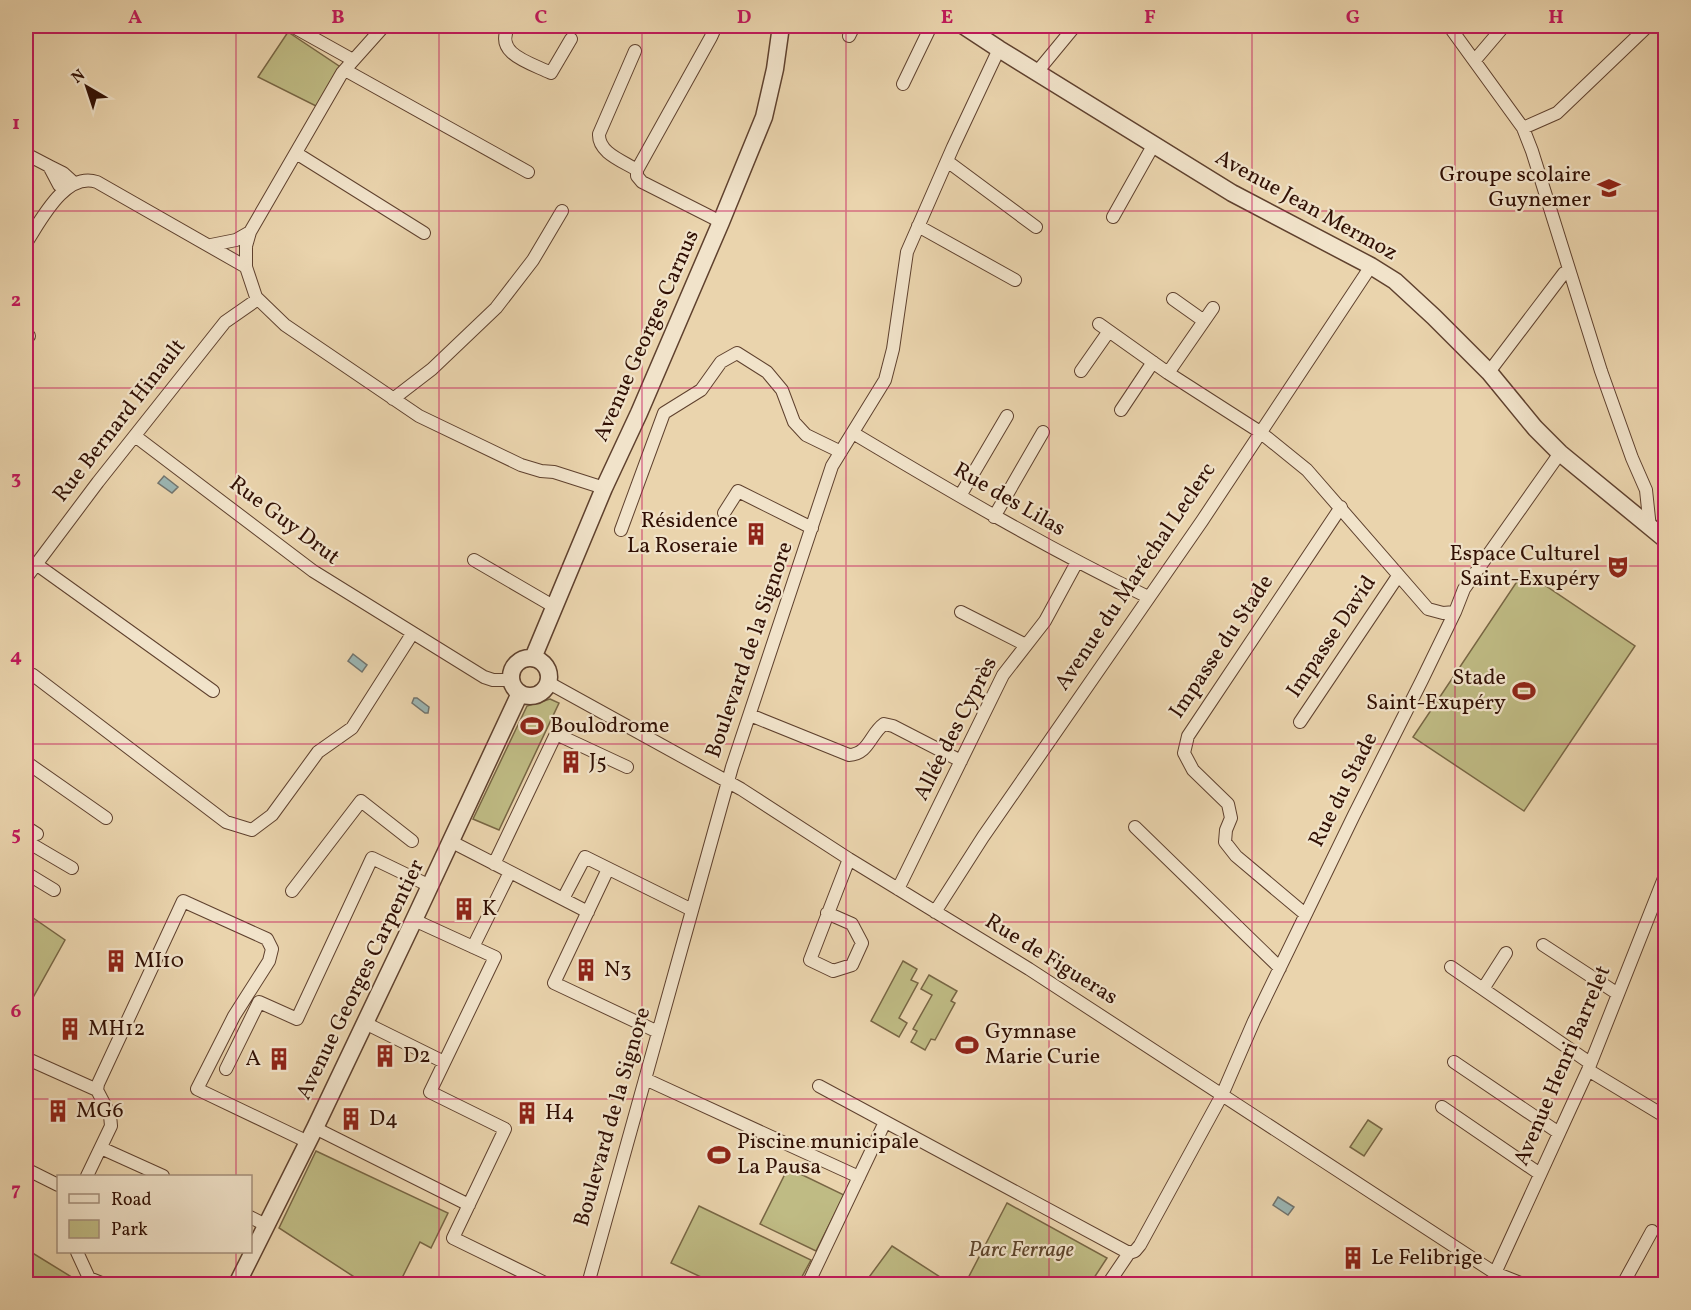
<svg xmlns="http://www.w3.org/2000/svg" width="1691" height="1310" font-family="Vollkorn,serif">
<style>
.green{fill:#bfbb84;stroke:#786644;stroke-width:1.5}
.water{fill:#9bb6b4;stroke:#71746e;stroke-width:1.5}
.lines{fill:none;stroke-linecap:round;stroke-linejoin:round}
.minor-casing{stroke:#5f412e;stroke-width:14}
.tertiary-casing{stroke:#5f412e;stroke-width:19}
.minor{stroke:#f1e3ca;stroke-width:12}
.tertiary{stroke:#f1e3ca;stroke-width:16}
.grid{fill:none;stroke:#c2185b;stroke-width:1.5;stroke-opacity:0.55}
.labels{text-anchor:middle;dominant-baseline:central;stroke-width:4.5;stroke-linejoin:round;paint-order:stroke}
.poi-label{font-size:22px;fill:#311004;stroke:#f1e3ca;text-anchor:start}
.street-label{font-size:22px;fill:#311004;stroke:#f1e3ca}
.park-label{font-size:22px;font-style:italic;fill:#5c432a;stroke:#f1e3ca}
.neatline{fill:none;stroke:#c2185b;stroke-width:2}
.grid-label{font-size:20px;text-anchor:middle;font-weight:bold;fill:#c2185b}
</style>
<rect width="100%" height="100%" fill="#ead4ad"/>
<filter id="stains"><feTurbulence type="fractalNoise" baseFrequency=".00333" numOctaves="4"/><feColorMatrix values="0 0 0 0 .2 0 0 0 0 .09 0 0 0 0 .02 0 0 0 .5 -.17"/></filter>
<radialGradient id="worn" r=".72"><stop offset=".6" stop-color="#630" stop-opacity="0"/><stop offset="1" stop-color="#630" stop-opacity=".3"/></radialGradient>
<path class="green" d="M 288,32 L 345,70 L 322,109 L 258,77 Z
M 1524,571 L 1635,646 L 1524,811 L 1413,737 Z
M 550,699 L 559,703 L 499,830 L 473,819 L 527,706 Z
M 26,913 L 65,940 L 26,1010 Z
M 903,961 L 917,969 L 911,980 L 918,983 L 899,1018 L 907,1023 L 899,1037 L 871,1021 Z
M 929,975 L 957,991 L 951,1001 L 955,1003 L 935,1040 L 931,1039 L 925,1050 L 911,1042 L 917,1031 L 913,1029 L 932,995 L 921,989 Z
M 1368,1120 L 1382,1129 L 1364,1156 L 1350,1147 Z
M 316,1151 L 448,1213 L 431,1248 L 420,1242 L 399,1284 L 365,1284 L 279,1228 Z
M 788,1168 L 844,1195 L 816,1251 L 760,1224 Z
M 1007,1203 L 1107,1258 L 1090,1284 L 965,1284 Z
M 699,1206 L 811,1260 L 798,1284 L 716,1284 L 671,1263 Z
M 892,1246 L 951,1284 L 864,1284 Z
M 26,1249 L 83,1284 L 26,1284 Z"/>
<path class="water" d="M 164,476 L 178,487 L 172,493 L 158,483 Z
M 353,654 L 367,665 L 362,672 L 348,661 Z
M 414,698 L 417,698 L 429,707 L 428,713 L 425,713 L 412,703 Z
M 1278,1197 L 1294,1207 L 1288,1215 L 1273,1205 Z"/>
<g class="lines">
<g class="minor-casing">
<path id="minor" d="M 292,26 L 353,60
M 509,26 C 493,54 531,63 551,73 L 571,39
M 716,26 L 711,37 L 637,170 L 637,176 L 642,182 L 721,222
M 1449,26 L 1523,128 L 1532,151 L 1601,371 L 1632,458 L 1646,490 L 1650,528
M 849,36 L 854,26
M 635,51 L 599,134 C 598,153 623,161 637,170
M 1475,60 L 1504,26
M 345,70 L 528,172
M 1037,72 L 1075,26
M 903,84 L 931,26
M 1523,128 L 1557,113 L 1648,26
M 296,153 L 424,233
M 26,154 L 49,166
M 947,161 L 1036,227
M 65,190 L 59,185 L 49,166 L 63,173 L 74,183
M 1113,217 L 1154,144
M 918,226 L 1015,280
M 250,232 L 246,246 L 246,267 L 256,297 L 285,325 L 419,416 L 521,465 L 541,471 L 554,472 L 604,488
M 26,243 C 40,222 65,171 97,182 L 246,267
M 211,245 L 236,240 L 250,232 L 342,73 L 384,26
M 1173,299 L 1204,321
M 1099,324 L 1168,373 L 1260,432 L 1307,470 L 1428,609 L 1443,613 L 1455,612
M 26,333 L 29,336
M 1081,371 L 1109,331
M 1489,372 L 1564,273
M 1168,373 L 1213,308
M 393,399 L 432,369 L 496,308 L 533,260 L 562,211
M 1121,410 L 1153,362
M 853,433 C 950,491 1047,548 1148,597
M 135,436 L 313,571 L 484,677 L 493,680 L 511,680
M 960,496 L 1007,416
M 724,513 L 738,491 L 812,528
M 994,517 L 1043,432
M 621,530 L 664,413 L 701,390 L 721,362 L 737,353 L 767,372 L 782,390 L 794,422 L 806,435 L 841,452
M 474,560 L 553,606
M 36,564 L 213,691
M 26,578 L 98,482 L 225,322 L 258,299
M 961,612 L 1026,645
M 33,675 L 226,822 L 252,830 L 272,815 L 318,752 L 352,728 L 412,634
M 549,683 L 741,789 L 849,859 L 1029,969 L 1495,1273 L 1523,1284
M 750,715 L 849,755 C 869,754 870,734 884,724 L 893,726 L 961,761
M 1300,722 L 1398,576
M 26,762 L 106,818
M 26,827 L 37,834
M 1135,827 L 1280,968
M 26,841 L 72,868
M 452,842 L 588,912
M 494,864 L 556,734 L 627,767
M 608,869 L 554,983 L 658,1032
M 26,873 L 54,890
M 898,889 L 1003,675 L 1045,621 L 1077,562
M 292,891 L 361,801 L 412,841
M 563,899 L 585,857 L 692,910
M 935,912 L 983,837 L 1202,521 L 1371,266
M 827,913 L 852,924 L 862,943 L 852,965 L 833,971 L 810,960 L 849,859
M 1305,914 L 1236,856 L 1225,842 L 1226,830 L 1231,818 L 1228,804 L 1193,770 L 1184,753 L 1188,736 L 1341,507
M 414,920 L 495,957 L 430,1092 L 505,1129 L 453,1238 L 547,1284
M 1543,945 L 1618,994
M 473,947 L 510,872
M 1451,967 L 1590,1063
M 1483,989 L 1506,953
M 365,1023 L 444,1062
M 30,1060 L 97,1090 L 110,1115 L 111,1126 L 87,1176
M 1454,1062 L 1559,1133
M 226,1069 L 259,1002 L 297,1019 L 372,858 L 430,886
M 1588,1070 L 1666,1117
M 645,1079 L 859,1177
M 819,1086 L 1129,1253
M 97,1090 L 98,1084 L 183,901 L 267,939 L 272,949 L 269,961 L 234,1016 L 197,1089 L 308,1142
M 1442,1107 L 1540,1174
M 315,1128 L 469,1205
M 101,1148 L 163,1176
M 26,1169 L 58,1185
M 250,1217 L 266,1225
M 77,1252 L 89,1278 L 104,1284
M 588,1284 L 732,767 L 832,466 L 885,380 L 893,349 L 907,252 L 953,147 L 999,49
M 808,1284 L 885,1122
M 1108,1284 L 1129,1253 L 1135,1251 L 1140,1245 L 1222,1095 L 1254,1021 L 1354,815 L 1422,680 L 1455,612 L 1464,589 L 1560,453
M 1490,1284 L 1588,1070 L 1666,873
M 1623,1284 L 1652,1231"/>
</g>
<g class="tertiary-casing">
<path id="tertiary" d="M 964,26 L 999,49 L 1232,193 L 1371,266 L 1395,281 L 1434,317 L 1489,372 L 1535,428 L 1560,453 L 1666,540
M511 677a19 19 0 1 1 38 0a19 19 0 1 1-38 0Z
M 533,658 L 604,488 L 639,413 L 721,222 L 764,117 L 775,69 L 781,26
M 237,1284 L 315,1128 L 414,920 L 520,693"/>
</g>
<use href="#minor" class="minor"/>
<use href="#tertiary" class="tertiary"/>
</g>
<path class="grid" d="M 236,26 L 236,1176M 439,26 L 439,1284M 642,26 L 642,1284M 846,26 L 846,1284M 1049,26 L 1049,1284M 1252,26 L 1252,1284M 1455,26 L 1455,1284M 26,211 L 1666,211M 26,388 L 1666,388M 26,566 L 1666,566M 26,744 L 1666,744M 26,922 L 1666,922M 26,1099 L 1666,1099M 236,1252 L 236,1284"/>
<defs>
<g id="school-bare" transform="scale(1.8)"><path d="M0-5L7-2L0 1L-7-2ZM-4 1L0 2.5L4 1V4Q0 6-4 4Z" fill="#8f2418" stroke="#f1e3ca" stroke-width="2.5" paint-order="stroke"/></g>
<g id="building-bare" transform="scale(1.8)"><path d="M-4-6H4V6H1V3H-1V6H-4ZM-2.5-4.3h1.7v1.8h-1.7ZM.8-4.3h1.7v1.8H.8ZM-2.5-1h1.7V.8h-1.7ZM.8-1h1.7V.8H.8Z" fill="#8f2418" stroke="#f1e3ca" stroke-width="2.5" paint-order="stroke"/></g>
<g id="theatre-bare" transform="scale(1.8)"><path d="M-5-5.5Q0-4 5-5.5V0Q5 5 0 6Q-5 5-5 0ZM-3.3-2.5H-1v1.5H-3.3ZM1-2.5H3.3v1.5H1ZM-2.8 1Q0 5.5 2.8 1Z" fill="#8f2418" stroke="#f1e3ca" stroke-width="2.5" paint-order="stroke"/></g>
<g id="stadium-bare" transform="scale(1.8)"><path d="M0-5a6.5 5 0 1 0 0 10a6.5 5 0 1 0 0-10ZM-3.5-1.8h7v3.6h-7Z" fill="#8f2418" stroke="#f1e3ca" stroke-width="2.5" paint-order="stroke"/></g>
</defs>
<g fill-rule="evenodd">
<use href="#school-bare" x="1609" y="188"/>
<use href="#building-bare" x="756" y="534"/>
<use href="#theatre-bare" x="1618" y="567"/>
<use href="#stadium-bare" x="1524" y="691"/>
<use href="#stadium-bare" x="532" y="726"/>
<use href="#building-bare" x="571" y="762"/>
<use href="#building-bare" x="464" y="909"/>
<use href="#building-bare" x="116" y="961"/>
<use href="#building-bare" x="586" y="970"/>
<use href="#building-bare" x="70" y="1029"/>
<use href="#stadium-bare" x="967" y="1045"/>
<use href="#building-bare" x="385" y="1056"/>
<use href="#building-bare" x="279" y="1059"/>
<use href="#building-bare" x="58" y="1111"/>
<use href="#building-bare" x="527" y="1113"/>
<use href="#building-bare" x="351" y="1119"/>
<use href="#stadium-bare" x="719" y="1155"/>
<use href="#building-bare" x="1353" y="1258"/>
</g>
<g class="labels">
<g class="poi-label">
<text x="1591" y="175" text-anchor="end">Groupe scolaire<tspan x="1591" dy="25">Guynemer</tspan></text>
<text x="738" y="521" text-anchor="end">Résidence<tspan x="738" dy="25">La Roseraie</tspan></text>
<text x="1600" y="554" text-anchor="end">Espace Culturel<tspan x="1600" dy="25">Saint-Exupéry</tspan></text>
<text x="1506" y="678" text-anchor="end">Stade<tspan x="1506" dy="25">Saint-Exupéry</tspan></text>
<text x="550" y="726">Boulodrome</text>
<text x="589" y="762">J5</text>
<text x="482" y="909">K</text>
<text x="134" y="961">MI10</text>
<text x="604" y="970">N3</text>
<text x="88" y="1029">MH12</text>
<text x="985" y="1032">Gymnase<tspan x="985" dy="25">Marie Curie</tspan></text>
<text x="403" y="1056">D2</text>
<text x="261" y="1059" text-anchor="end">A</text>
<text x="76" y="1111">MG6</text>
<text x="545" y="1113">H4</text>
<text x="369" y="1119">D4</text>
<text x="737" y="1142">Piscine municipale<tspan x="737" dy="25">La Pausa</tspan></text>
<text x="1371" y="1258">Le Felibrige</text>
</g>
<g class="street-label">
<text transform="translate(1306 206) rotate(29)">Avenue Jean Mermoz</text>
<text transform="translate(647 336) rotate(-66)">Avenue Georges Carnus</text>
<text transform="translate(120 421) rotate(-52)">Rue Bernard Hinault</text>
<text transform="translate(1009 500) rotate(30)">Rue des Lilas</text>
<text transform="translate(284 521) rotate(37)">Rue Guy Drut</text>
<text transform="translate(1136 577) rotate(-56)">Avenue du Maréchal Leclerc</text>
<text transform="translate(1332 637) rotate(-56)">Impasse David</text>
<text transform="translate(1222 647) rotate(-56)">Impasse du Stade</text>
<text transform="translate(750 650) rotate(-71)">Boulevard de la Signore</text>
<text transform="translate(956 729) rotate(-63)">Allée des Cyprès</text>
<text transform="translate(1344 790) rotate(-63)">Rue du Stade</text>
<text transform="translate(1051 960) rotate(32)">Rue de Figueras</text>
<text transform="translate(361 980) rotate(-64)">Avenue Georges Carpentier</text>
<text transform="translate(1563 1066) rotate(-67)">Avenue Henri Barrelet</text>
<text transform="translate(613 1117) rotate(-74)">Boulevard de la Signore</text>
</g>
<g class="park-label">
<text x="1021" y="1250">Parc Ferrage</text>
</g>
</g>
<rect width="1691" height="1310" fill="none" stroke="#ead4ad" stroke-width="66"/>
<rect x="57" y="1175" width="195" height="78" fill="#f1e3ca" stroke="#a48f7b" stroke-width="1.5"/>
<rect x="69" y="1194" width="30" height="9" fill="#f1e3ca" stroke="#a48f7b" stroke-width="1.5"/>
<text x="111" y="1205" font-size="18" fill="#311004">Road</text>
<rect x="69" y="1220" width="30" height="18" fill="#bfbb84" stroke="#a48f7b" stroke-width="1.5"/>
<text x="111" y="1235" font-size="18" fill="#311004">Park</text>
<g transform="translate(87 87) rotate(321)" stroke="#f1e3ca" stroke-width="4.5" paint-order="stroke">
<path d="M0-4.5L10 22L0 15L-10 22Z" fill="#311004"/>
<text y="-9" font-size="16" font-weight="bold" text-anchor="middle" fill="#311004">N</text>
</g>
<rect x="33" y="33" width="1625" height="1244" class="neatline"/>
<g class="grid-label">
<text x="135" y="23">A</text>
<text x="338" y="23">B</text>
<text x="541" y="23">C</text>
<text x="744" y="23">D</text>
<text x="947" y="23">E</text>
<text x="1150" y="23">F</text>
<text x="1353" y="23">G</text>
<text x="1556" y="23">H</text>
<text x="16" y="129">1</text>
<text x="16" y="306">2</text>
<text x="16" y="484">3</text>
<text x="16" y="662">4</text>
<text x="16" y="840">5</text>
<text x="16" y="1017">6</text>
<text x="16" y="1195">7</text>
</g>
<rect width="100%" height="100%" filter="url(#stains)"/>
<rect width="100%" height="100%" fill="url(#worn)"/>
</svg>
